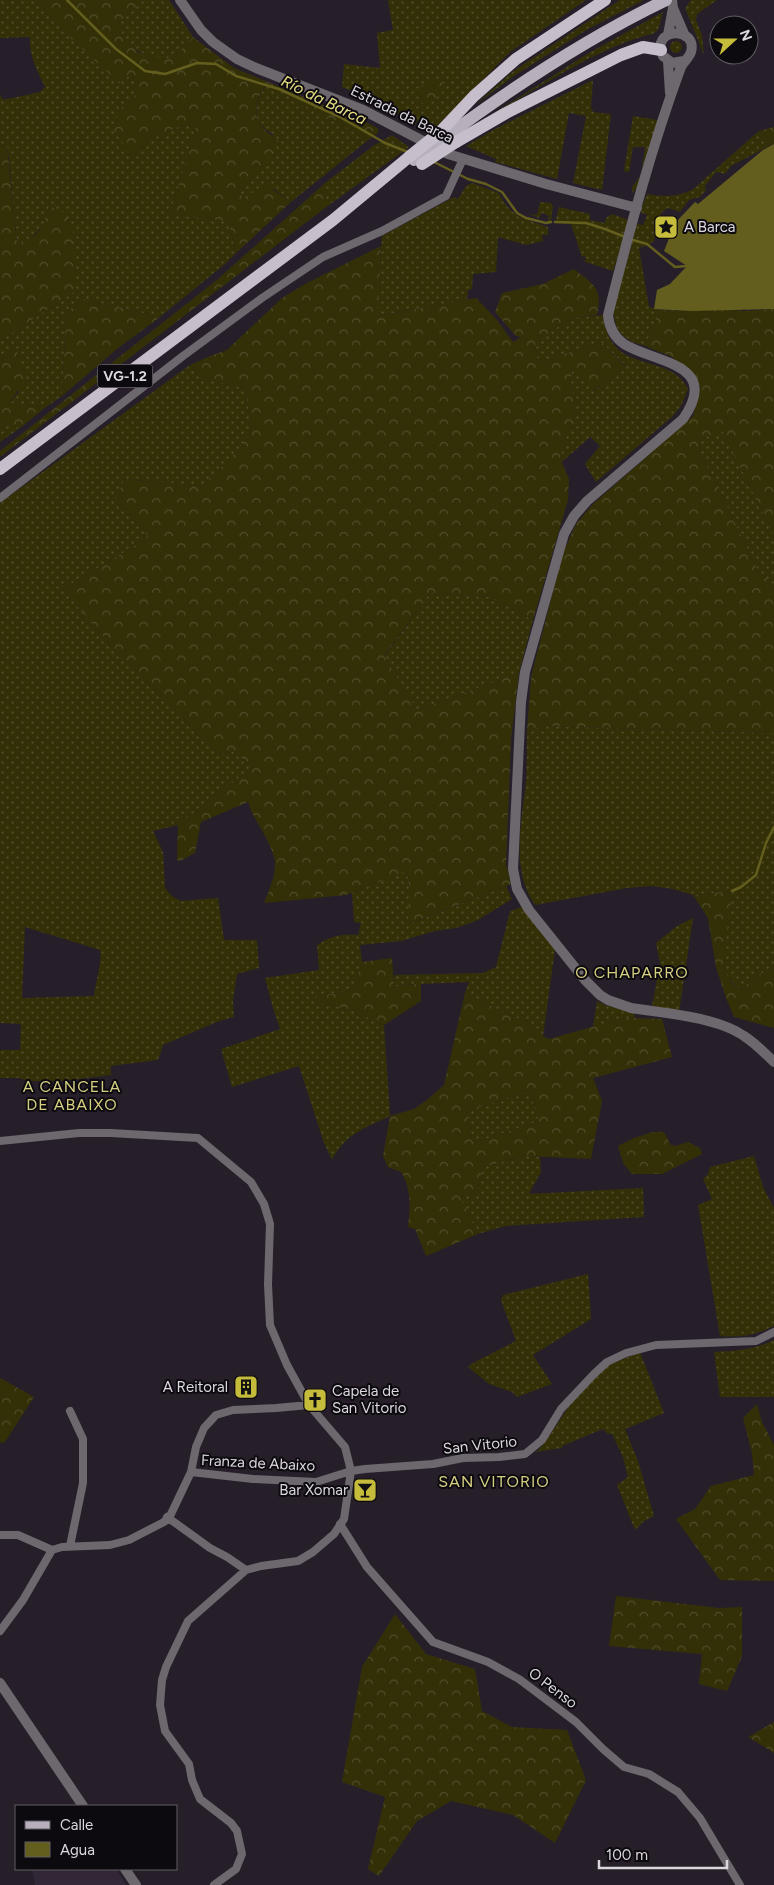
<svg xmlns="http://www.w3.org/2000/svg" width="774" height="1885" font-family="Figtree,sans-serif">
<style>
.built{fill:#322737}
.grass{fill:url(#grass-dots);fill-rule:evenodd}
.forest{fill:url(#forest-crowns);fill-rule:evenodd}
.water{fill:#645e1e}
.lines{fill:none;stroke-linecap:round;stroke-linejoin:round}
.stream{stroke:#645e1e;stroke-width:2.5}
.minor{stroke:#6c686e;stroke-width:8}
.tertiary{stroke:#6c686e;stroke-width:10}
.primary{stroke:#b7afbc;stroke-width:12}
.trunk{stroke:#c6becb;stroke-width:12}
.primary-bridge{stroke:#b7afbc;stroke-width:12}
.trunk-bridge{stroke:#c6becb;stroke-width:12}
.labels{text-anchor:middle;dominant-baseline:central;stroke-width:4;stroke-linejoin:round;paint-order:stroke}
.shield{fill:#0d0a0f;stroke:#9e9aa1;stroke-width:1}
.shield-label{font-size:14px;font-weight:bold;fill:#dcd7df}
.street-label{font-size:15px;fill:#dcd7df;stroke:#0d0a0f}
.poi-label{font-size:15px;fill:#dcd7df;stroke:#0d0a0f;text-anchor:start}
.water-label{font-size:16px;font-style:italic;fill:#e7e083;stroke:#0d0a0f}
.neighbourhood-label{font-size:16px;letter-spacing:1px;fill:#d5cf81;stroke:#0d0a0f}
</style>
<defs>
<pattern id="grass-dots" width="8" height="8" patternUnits="userSpaceOnUse" patternTransform="scale(1.25)"><rect width="8" height="8" fill="#333007"/><path d="M2 2h.1M6 6h.1" fill="none" stroke="#504d2b" stroke-width="1.8" stroke-linecap="round"/></pattern>
<pattern id="forest-crowns" width="20" height="18" patternUnits="userSpaceOnUse" patternTransform="scale(1.25)"><rect width="20" height="18" fill="#333007"/><path d="M2 6a3 3 0 1 1 6 0M12 15a3 3 0 1 1 6 0" fill="none" stroke="#504d2b"/></pattern>
</defs>
<rect width="100%" height="100%" fill="#261f2a"/>
<path class="built" d="M 32,1869 L 103,1869 L 104,1871 L 107,1869 L 116,1869 L 126,1885 L 35,1885 Z"/>
<path class="grass" d="M 0,0 L 38,0 L 47,14 L 63,31 L 119,82 L 129,76 L 138,79 L 134,99 L 123,105 L 132,157 L 149,139 L 188,123 L 196,127 L 170,214 L 226,221 L 231,231 L 235,254 L 225,264 L 160,317 L 83,299 L 66,313 L 62,396 L 46,407 L 9,403 L 19,392 L 15,349 L 0,360 L 0,341 L 75,291 L 49,206 L 44,224 L 29,241 L 17,243 L 9,159 L 7,146 L 0,147 L 0,94 L 3,100 L 40,92 L 45,87 C 37,70 29,56 30,37 L 0,38 Z
M 144,0 L 169,0 L 193,37 C 186,45 179,54 169,58 C 157,62 130,49 123,38 C 121,34 120,27 119,22 Z
M 388,0 L 586,0 L 510,52 L 435,128 L 426,134 L 418,120 L 415,125 L 382,104 L 342,87 L 344,64 L 380,68 L 377,33 L 393,30 Z
M 620,0 L 644,0 L 588,29 L 514,76 L 475,105 L 512,72 Z
M 691,0 L 717,0 L 697,14 L 696,20 L 702,35 L 704,55 L 685,8 Z
M 663,12 L 658,30 L 653,34 C 601,45 538,89 491,115 L 587,54 Z
M670 47a6 6 0 1 1 12 0a6 6 0 1 1-12 0Z
M 593,80 L 591,107 L 593,112 L 611,114 L 602,190 L 573,183 L 586,116 L 569,113 L 557,179 L 495,162 L 496,159 L 466,146 L 495,129 Z
M 268,82 L 311,109 L 340,123 L 367,141 L 291,202 L 274,189 L 243,198 L 239,193 C 259,176 264,159 273,134 C 248,121 255,101 268,82 Z
M 633,116 L 658,120 L 639,186 L 632,193 L 632,187 L 641,175 L 645,147 L 633,147 L 629,172 L 624,171 Z
M 759,131 L 773,144 L 731,166 L 725,174 L 716,172 L 705,186 L 706,190 L 700,197 L 689,200 L 680,212 L 668,208 L 661,213 L 654,241 L 649,245 L 639,248 L 649,307 L 660,310 L 645,346 L 632,342 L 623,336 L 617,329 L 613,311 L 637,224 L 643,225 L 647,215 L 640,212 L 647,194 C 664,197 676,197 692,190 Z
M 392,135 L 409,147 L 325,208 L 325,183 L 373,146 Z
M 472,183 L 499,193 C 510,217 525,219 548,227 L 548,235 L 542,235 L 543,241 L 526,245 L 498,237 L 496,272 L 473,274 L 472,289 L 468,290 L 467,300 L 377,316 L 382,236 L 454,197 L 458,199 L 466,186 Z
M 540,202 L 551,203 L 553,206 L 551,221 L 547,222 L 549,216 L 542,213 L 539,218 L 528,214 L 537,215 Z
M 559,207 L 590,214 L 590,220 L 605,223 L 606,218 L 612,214 L 626,219 L 629,223 L 613,271 L 583,261 L 586,260 L 585,256 L 582,257 L 571,224 L 555,223 Z
M 604,315 C 608,377 669,350 688,389 L 681,406 L 673,416 L 596,482 L 585,464 L 600,446 L 590,437 L 562,462 L 560,458 L 567,434 L 576,413 L 571,382 L 572,365 L 594,391 L 626,366 L 601,342 L 538,363 L 535,342 L 571,318 Z
M 190,365 L 204,378 L 246,389 L 251,432 L 231,459 L 202,486 L 124,479 L 117,498 L 149,537 L 63,589 L 98,631 L 218,754 L 236,751 L 252,771 L 240,777 L 178,825 L 153,831 L 163,852 L 165,888 L 173,897 L 181,901 L 218,898 L 224,940 L 257,940 L 259,968 L 237,974 L 233,1001 L 234,1017 L 219,1021 L 163,1045 L 158,1060 L 111,1066 L 111,1075 L 62,1081 L 29,1081 L 19,1078 L 0,1078 L 0,1050 L 20,1050 L 21,1024 L 0,1023 L 0,503 ZM 25,927 L 100,950 C 103,958 95,985 94,996 L 22,998 Z
M 4,423 L 20,428 L 0,442 L 0,424 Z
M 722,429 L 774,536 L 774,585 L 758,570 L 701,454 L 698,441 Z
M 430,593 L 490,597 L 533,620 L 519,673 L 417,710 L 384,657 Z
M 545,726 L 774,733 L 774,968 L 756,976 L 741,990 C 734,984 726,977 725,968 C 722,946 729,913 732,891 L 693,895 L 673,889 L 651,886 L 627,888 L 535,905 C 510,870 522,821 526,781 C 527,765 527,748 527,731 Z
M 407,870 L 409,887 L 409,924 L 506,886 L 512,899 L 478,920 L 456,928 L 435,931 L 401,941 L 360,945 L 362,962 L 353,988 L 345,992 L 317,996 L 318,1002 L 352,1010 L 384,1025 L 390,1116 C 365,1128 345,1134 332,1160 L 324,1143 L 299,1066 L 232,1087 L 221,1049 L 280,1029 L 273,1008 L 265,978 L 319,970 L 317,945 C 329,937 343,933 358,935 L 361,923 L 354,922 L 352,893 Z
M 522,907 L 555,950 L 543,1036 L 534,1031 L 525,1021 L 511,1016 L 465,993 L 469,982 L 394,985 L 394,975 L 483,973 L 496,967 L 510,911 Z
M 693,918 L 679,1012 L 652,1006 L 660,963 L 656,943 L 677,926 Z
M 597,1001 L 605,1005 L 634,1013 L 635,1018 L 617,1020 L 593,1027 Z
M 529,1091 L 539,1121 L 473,1143 L 466,1111 Z
M 526,1156 L 540,1157 L 541,1172 L 529,1194 L 643,1188 L 644,1217 L 505,1226 L 478,1234 L 459,1196 L 473,1194 L 479,1187 L 483,1167 Z
M 754,1156 L 763,1187 L 774,1208 L 774,1326 C 756,1335 739,1338 720,1336 L 698,1205 L 712,1199 L 703,1179 L 708,1174 L 710,1167 Z
M 588,1274 L 591,1319 L 533,1355 L 552,1384 L 517,1397 L 512,1392 L 489,1384 L 468,1367 L 471,1364 L 516,1341 L 501,1300 L 503,1295 Z
M 774,1340 L 774,1397 L 720,1397 L 714,1352 C 735,1351 754,1350 774,1340 Z
M 640,1352 L 664,1413 L 625,1429 L 638,1461 L 654,1516 L 644,1521 L 635,1530 L 617,1485 L 628,1477 L 623,1457 L 612,1434 L 608,1434 L 603,1429 L 562,1446 L 562,1448 L 536,1452 L 544,1444 L 571,1403 L 589,1384 L 609,1365 Z"/>
<path class="forest" d="M 38,0 L 144,0 L 119,22 L 123,38 L 138,52 L 153,56 L 166,59 L 178,53 L 193,37 L 234,68 L 370,124 L 379,129 L 377,134 L 367,141 L 340,123 L 311,109 L 267,83 C 257,97 249,115 265,130 C 269,134 274,136 278,140 L 276,147 L 250,183 L 239,193 L 243,198 L 266,185 L 291,202 L 235,254 L 231,231 L 226,221 L 170,214 L 196,127 L 188,123 L 149,139 L 132,157 L 112,128 L 123,105 L 134,99 L 138,79 L 129,76 L 119,83 L 63,31 L 47,14 Z
M 432,79 L 444,81 L 446,88 L 427,107 L 419,100 L 417,89 Z
M 774,127 L 774,144 L 773,144 L 759,131 Z
M 7,146 L 17,243 C 39,240 44,225 49,206 L 65,213 L 73,232 L 75,291 L 0,341 L 0,147 Z
M 325,183 L 325,208 L 0,457 L 0,451 L 218,279 Z
M 381,246 L 378,316 L 476,298 L 497,320 L 513,342 L 521,337 L 516,336 L 495,312 L 502,293 L 543,284 L 574,269 C 594,285 603,288 597,315 L 571,318 L 535,342 L 538,363 L 601,342 L 626,367 L 593,391 L 572,366 L 571,382 L 576,413 L 567,435 L 560,458 L 569,479 L 568,500 L 533,620 L 490,597 L 430,593 L 384,656 L 417,710 L 519,673 L 511,739 L 506,864 L 511,884 L 408,924 L 409,887 L 407,871 L 346,895 L 264,903 C 269,891 276,875 275,862 C 272,841 254,822 248,802 L 201,822 L 195,853 L 180,861 L 177,860 L 178,825 L 240,777 L 252,771 L 236,751 L 218,754 L 98,631 L 63,589 L 149,537 L 117,498 L 124,479 L 202,486 L 231,458 L 251,432 L 246,389 L 204,378 L 190,365 L 210,356 L 227,350 L 282,298 L 305,284 Z
M 83,299 L 160,317 L 117,349 L 62,396 L 66,313 Z
M 718,309 L 745,311 L 774,309 L 774,536 L 722,430 L 698,441 L 701,454 L 758,570 L 774,585 L 774,733 L 545,726 L 527,731 L 531,677 L 563,553 L 576,524 L 593,504 L 693,416 L 700,387 L 694,373 L 670,356 L 645,346 L 660,310 L 691,311 Z
M 15,349 L 20,357 L 26,380 L 9,403 L 46,407 L 20,428 L 4,423 L 0,424 L 0,360 Z
M 732,891 L 726,940 L 725,969 L 731,982 L 741,990 L 756,976 L 774,968 L 774,1028 L 734,1017 L 726,998 L 716,967 L 708,918 L 693,895 Z
M 392,958 L 394,985 L 421,984 L 421,1001 L 384,1025 L 352,1010 L 318,1002 L 317,996 L 345,992 L 353,988 L 362,962 Z
M 465,993 L 511,1016 L 525,1021 L 534,1031 L 549,1039 L 617,1020 L 635,1018 L 662,1019 L 672,1057 L 593,1078 L 602,1101 L 591,1159 L 526,1156 L 483,1167 L 479,1187 L 473,1194 L 460,1196 L 478,1234 L 426,1256 L 415,1229 L 408,1227 C 410,1206 412,1191 401,1172 L 388,1167 L 383,1156 L 390,1116 L 414,1109 L 427,1100 L 444,1085 ZM 529,1091 L 539,1121 L 473,1143 L 466,1111 Z
M 653,1132 L 664,1132 L 671,1145 L 676,1146 L 688,1142 L 700,1148 L 702,1154 L 662,1174 L 632,1174 L 623,1163 L 618,1146 L 634,1138 Z
M 0,1378 L 34,1397 L 5,1442 L 0,1443 Z
M 757,1404 L 762,1422 L 774,1445 L 774,1581 L 720,1580 L 676,1519 L 695,1509 L 711,1486 L 754,1475 L 752,1453 L 743,1418 Z
M 616,1596 L 719,1608 L 742,1607 L 742,1656 L 727,1691 L 699,1684 L 702,1654 L 609,1646 Z
M 395,1614 L 426,1654 L 475,1669 L 482,1711 L 512,1727 L 567,1730 L 586,1780 L 555,1843 L 513,1815 L 451,1801 L 417,1821 L 379,1876 L 368,1869 L 385,1797 L 342,1782 L 362,1667 Z
M 774,1722 L 774,1753 L 748,1737 Z"/>
<path class="water" d="M 774,144 L 774,309 L 691,311 L 654,309 L 657,290 L 670,284 L 687,266 L 664,251 L 675,223 L 695,202 L 698,204 L 763,150 Z"/>
<g class="lines">
<path class="stream" d="M 67,0 L 116,49 L 145,71 L 165,74 L 197,63 L 216,64 L 236,76 L 279,89 L 340,117 L 385,143 L 408,152
M 434,162 L 468,179 L 486,184 L 502,192 L 517,213 L 526,218 L 546,223 L 551,222
M 555,222 L 586,223 L 605,229 L 625,237
M 633,240 L 647,244 L 675,267 L 687,266
M 732,891 L 741,887 L 756,875 L 766,843 L 774,827"/>
<path class="minor" d="M 0,498 L 183,356 L 262,298 L 323,257 L 382,231 L 446,196 L 463,159
M 0,1141 L 79,1133 L 111,1133 L 198,1138 L 251,1182 L 264,1204 L 270,1224 L 268,1284 L 270,1325 L 287,1365 L 309,1405 L 345,1447 L 351,1471 L 344,1519 L 334,1534 L 313,1552 L 298,1561 L 261,1566 L 246,1570 L 188,1621 L 166,1667 L 162,1680 L 160,1705 L 165,1731 L 189,1764 L 192,1780 L 200,1799 L 231,1823 L 237,1831 L 242,1854 L 236,1869 L 214,1885
M 70,1411 L 83,1439 L 83,1483 L 70,1546
M 191,1472 L 253,1479 L 316,1482 L 351,1471 L 365,1469 L 433,1464 L 463,1458 L 499,1457 L 525,1454 L 542,1440 L 561,1409 L 594,1374 L 607,1362 L 626,1353 L 656,1345 L 756,1341 L 774,1332
M 167,1517 L 210,1548 L 227,1557 L 246,1570
M 340,1524 L 367,1567 L 433,1642 L 488,1662 L 519,1679 L 576,1722 L 603,1749 L 624,1767 L 649,1774 L 678,1792 L 700,1818 L 740,1885
M 0,1535 L 18,1535 L 52,1550
M 0,1631 L 23,1600 L 52,1550 L 62,1547 L 110,1545 L 129,1540 L 164,1522 L 171,1514 L 191,1472 L 196,1447 L 204,1428 L 216,1415 L 233,1410 L 276,1408 L 309,1405"/>
<path class="tertiary" d="M 180,0 L 201,30 L 213,42 L 237,59 L 256,68 L 363,110 L 448,154 L 546,184 L 637,208
M 673,8 L 685,36
M 668,35 L 673,8 L 672,0
M 668,61 L 670,93
M 684,61 L 672,63 L 663,56 C 649,28 698,25 691,52 C 689,58 684,61 681,67 C 651,148 629,232 608,315 C 609,327 614,337 624,344 C 654,363 722,363 683,419 L 587,501 L 574,516 L 564,534 L 525,672 L 521,702 L 513,869 L 517,889 L 529,910 L 585,980 L 600,995 L 608,1000 L 631,1008 C 664,1013 717,1017 744,1036 C 755,1043 765,1053 774,1062
M 0,1683 L 83,1806
M 125,1869 L 136,1885"/>
<path class="primary" d="M 447,136 C 517,84 587,38 666,0"/>
<path class="trunk" d="M 440,132 L 474,96 L 516,59 L 605,0
M 456,142 L 506,113 L 621,55 L 643,47 L 661,50
M 0,469 L 333,220 L 409,157"/>
<path class="primary-bridge" d="M 414,160 L 447,136"/>
<path class="trunk-bridge" d="M 409,157 L 440,132
M 422,164 L 456,142"/>
</g>
<defs>
<g id="sight-square" transform="scale(1.25)"><rect x="-9" y="-9" width="18" height="18" rx="4" fill="#c6bc3c" stroke="#0d0a0f"/><path d="M0-6L1.8-2.2L6-1.7L2.9 1.2L3.7 5.4L0 3.3L-3.7 5.4L-2.9 1.2L-6-1.7L-1.8-2.2Z" fill="#111"/></g>
<g id="building-square" transform="scale(1.25)"><rect x="-9" y="-9" width="18" height="18" rx="4" fill="#c6bc3c" stroke="#0d0a0f"/><path d="M-4-6H4V6H1V3H-1V6H-4ZM-2.5-4.3h1.7v1.8h-1.7ZM.8-4.3h1.7v1.8H.8ZM-2.5-1h1.7V.8h-1.7ZM.8-1h1.7V.8H.8Z" fill="#111"/></g>
<g id="church-square" transform="scale(1.25)"><rect x="-9" y="-9" width="18" height="18" rx="4" fill="#c6bc3c" stroke="#0d0a0f"/><path d="M-1.2-6h2.4v3.5h3.3v2.4h-3.3V6h-2.4V-.1h-3.3v-2.4h3.3Z" fill="#111"/></g>
<g id="bar-square" transform="scale(1.25)"><rect x="-9" y="-9" width="18" height="18" rx="4" fill="#c6bc3c" stroke="#0d0a0f"/><path d="M-6-5H6L.8 .8V4.5H3.5V6h-7V4.5H-.8V.8Z" fill="#111"/></g>
</defs>
<g fill-rule="evenodd">
<use href="#sight-square" x="666" y="227"/>
<use href="#building-square" x="246" y="1387"/>
<use href="#church-square" x="315" y="1400"/>
<use href="#bar-square" x="365" y="1490"/>
</g>
<g class="labels">
<rect class="shield" x="97.5" y="364.5" width="55" height="23" rx="4"/>
<g class="shield-label">
<text x="125" y="376">VG-1.2</text>
</g>
<g class="street-label">
<text transform="translate(402 114) rotate(26)">Estrada da Barca</text>
<text transform="translate(480 1445) rotate(-6)">San Vitorio</text>
<text transform="translate(258 1463) rotate(3)">Franza de Abaixo</text>
<text transform="translate(553 1688) rotate(37)">O Penso</text>
</g>
<g class="poi-label">
<text x="684" y="227">A Barca</text>
<text x="228" y="1387" text-anchor="end">A Reitoral</text>
<text x="332" y="1391">Capela de<tspan x="332" dy="17">San Vitorio</tspan></text>
<text x="348" y="1490" text-anchor="end">Bar Xomar</text>
</g>
<g class="water-label">
<text transform="translate(324 100) rotate(26)">Río da Barca</text>
</g>
<g class="neighbourhood-label">
<text x="632" y="972">O CHAPARRO</text>
<text x="72" y="1086">A CANCELA<tspan x="72" dy="18">DE ABAIXO</tspan></text>
<text x="494" y="1481">SAN VITORIO</text>
</g>
</g>
<rect x="15" y="1805" width="162" height="65" fill="#0d0a0f" stroke="#605c62"/>
<rect x="25" y="1821" width="25" height="8" fill="#b7afbc" stroke="#605c62"/>
<text x="60" y="1830" font-size="15" fill="#dcd7df">Calle</text>
<rect x="25" y="1842" width="25" height="15" fill="#645e1e" stroke="#605c62"/>
<text x="60" y="1855" font-size="15" fill="#dcd7df">Agua</text>
<g transform="translate(734 40) rotate(69)"><circle r="24" fill="#0d0a0f" stroke="#605c62"/>
<path d="M0-4L9 19L0 12L-9 19Z" fill="#c6bc3c"/>
<text y="-8" font-size="14" font-weight="bold" text-anchor="middle" fill="#dcd7df">N</text>
</g>
<path d="M599 1860v8h128v-8" fill="none" stroke="#dcd7df" stroke-width="2.5"/>
<text x="606" y="1860" font-size="15" fill="#dcd7df" stroke="#0d0a0f" stroke-width="4" paint-order="stroke">100 m</text>
</svg>
